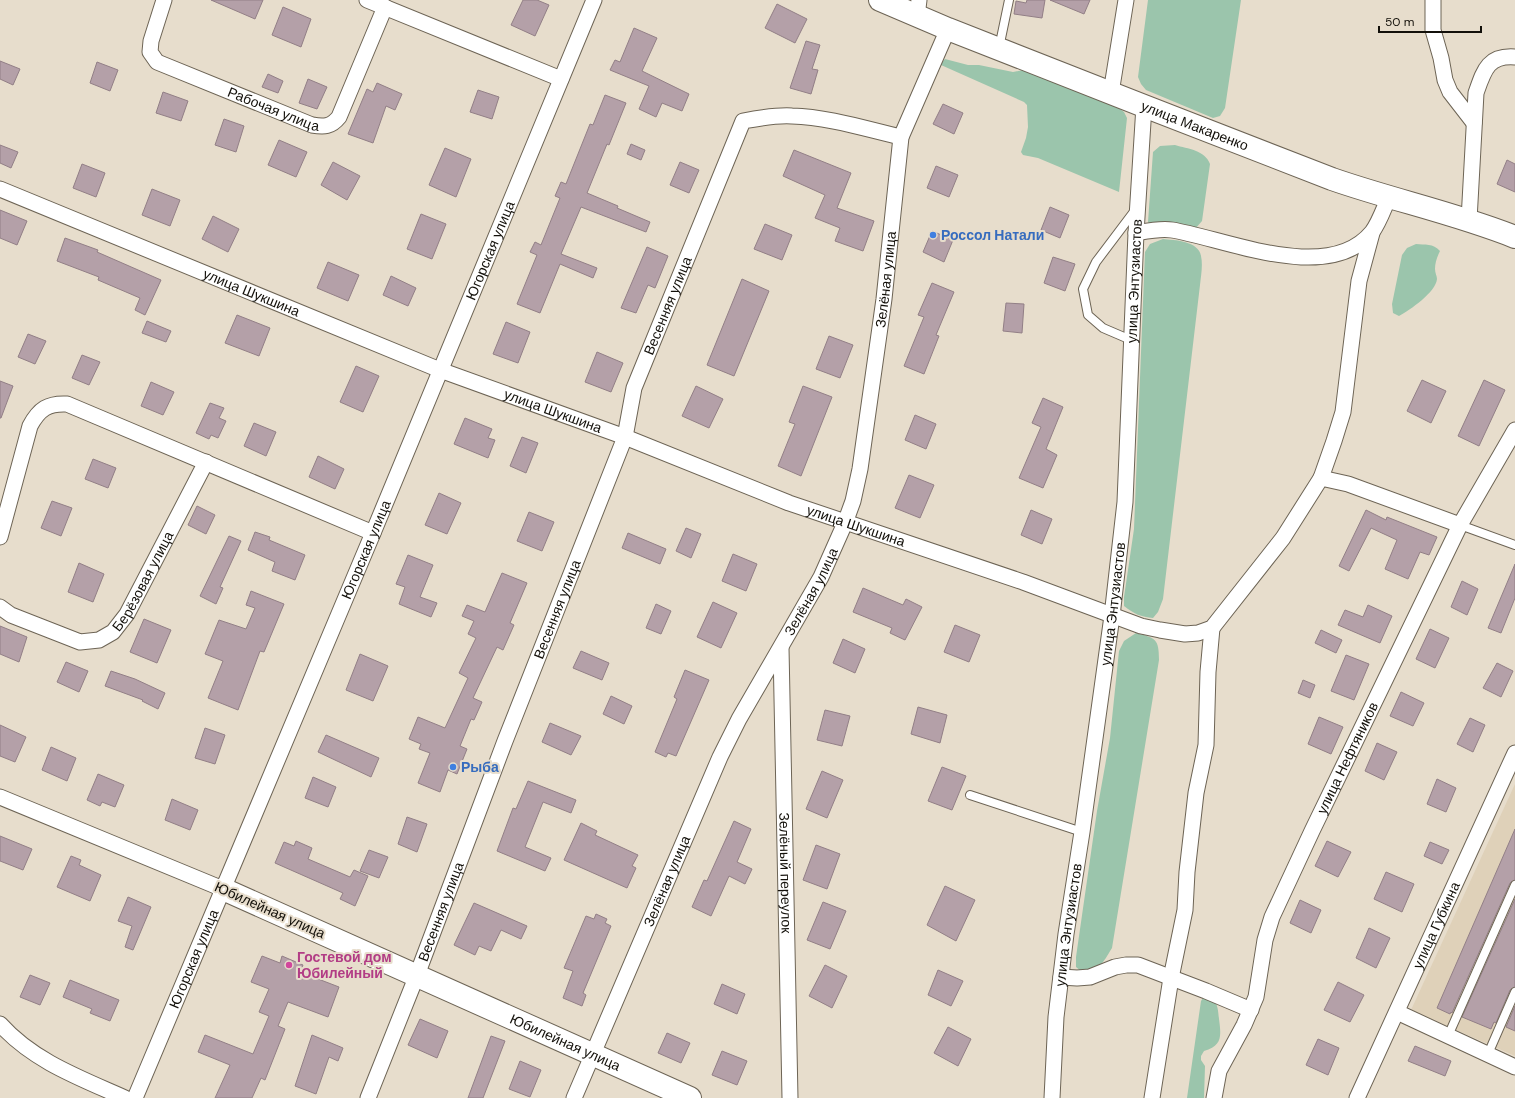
<svg xmlns="http://www.w3.org/2000/svg" width="1515" height="1098" font-family="'DM Sans',sans-serif">
<style>
.built{fill:#dfd1b9}
.green{fill:#9bc5ac}
.building{fill:#b4a0a8;stroke:#927f86}
.lines{fill:none;stroke-linecap:round;stroke-linejoin:round}
.lane-casing{stroke:#6d6455;stroke-width:10}
.street-casing{stroke:#6d6455;stroke-width:17}
.secondary-casing{stroke:#6d6455;stroke-width:24}
.lane{stroke:#fff;stroke-width:8}
.street{stroke:#fff;stroke-width:15}
.secondary{stroke:#fff;stroke-width:22}
.shop-dot{fill:#3f7fe0;stroke:#e7ddcc;stroke-width:1.5}
.hotel-dot{fill:#d1479c;stroke:#e7ddcc;stroke-width:1.5}
.labels{text-anchor:middle;dominant-baseline:central;stroke-width:4;stroke-linejoin:round;paint-order:stroke}
.street-label{font-size:14px;fill:#13100a;stroke:#e7ddcc}
.shop-label{font-size:14px;font-weight:bold;fill:#366cbe;stroke:#e7ddcc;text-anchor:start}
.hotel-label{font-size:14px;font-weight:bold;fill:#b23c85;stroke:#e7ddcc;text-anchor:start}
</style>
<rect width="100%" height="100%" fill="#e7ddcc"/>
<path class="built" d="M 1515,784 L 1515,1056 L 1411,1010 Z"/>
<path class="green" d="M 1148,0 L 1241,0 L 1225,108 L 1220,116 L 1213,118 L 1146,90 L 1141,84 L 1138,77 Z
M 945,59 L 968,65 L 979,65 L 1013,72 L 1023,70 L 1116,106 L 1124,112 L 1127,118 L 1119,192 L 1038,158 L 1023,155 L 1021,152 L 1026,138 L 1028,127 L 1027,105 L 1024,102 L 941,65 L 942,62 Z
M 1175,145 C 1188,149 1205,150 1210,164 L 1202,221 L 1195,229 L 1153,227 L 1148,222 L 1153,152 L 1160,146 Z
M 1163,239 C 1174,240 1199,241 1201,256 C 1203,265 1201,276 1200,285 L 1163,599 L 1158,612 L 1153,618 C 1141,617 1134,614 1124,606 L 1124,597 L 1134,529 L 1145,252 L 1150,244 Z
M 1416,244 C 1425,245 1433,243 1440,251 C 1437,257 1435,263 1435,269 C 1435,273 1437,276 1437,279 C 1436,292 1410,310 1399,316 L 1393,313 L 1392,304 L 1402,255 L 1407,248 Z
M 1136,633 C 1156,638 1159,639 1159,660 L 1112,948 C 1102,964 1102,968 1082,972 L 1076,967 L 1076,957 L 1097,811 L 1110,738 L 1119,651 L 1124,641 Z
M 1203,998 C 1218,995 1218,1010 1219,1019 C 1221,1035 1223,1046 1204,1051 L 1201,1056 L 1201,1060 L 1205,1066 L 1204,1098 L 1187,1098 L 1201,1001 Z"/>
<path class="building" d="M 211,0 L 263,0 L 255,19 Z
M 523,0 L 537,0 L 549,5 L 535,36 L 511,25 Z
M 1027,0 L 1045,0 L 1042,18 L 1014,14 L 1016,1 L 1026,3 Z
M 1050,0 L 1090,0 L 1084,14 Z
M 777,4 L 807,19 L 795,43 L 765,28 Z
M 283,7 L 311,19 L 301,47 L 272,35 Z
M 634,28 L 657,38 L 642,71 L 689,94 L 682,111 L 662,103 L 656,117 L 639,109 L 649,86 L 610,70 L 615,60 L 620,62 Z
M 806,41 L 820,45 L 812,69 L 818,70 L 811,94 L 790,88 Z
M 0,61 L 20,69 L 13,85 L 0,79 Z
M 97,62 L 118,70 L 110,91 L 90,83 Z
M 268,74 L 283,81 L 278,93 L 262,87 Z
M 308,79 L 327,87 L 317,109 L 299,103 Z
M 377,83 L 402,94 L 395,110 L 386,106 L 373,143 L 348,134 L 367,89 L 373,92 Z
M 478,90 L 499,97 L 492,119 L 470,112 Z
M 163,92 L 188,101 L 181,121 L 156,113 Z
M 605,95 L 626,103 L 609,145 L 607,144 L 587,193 L 618,206 L 617,208 L 650,222 L 646,232 L 581,207 L 561,254 L 597,268 L 593,278 L 560,264 L 540,313 L 517,304 L 537,255 L 530,252 L 535,242 L 541,245 L 560,198 L 555,196 L 561,182 L 566,184 L 590,124 L 593,125 Z
M 943,104 L 963,113 L 954,134 L 933,124 Z
M 224,119 L 244,126 L 236,152 L 215,145 Z
M 279,140 L 307,152 L 296,177 L 268,165 Z
M 631,144 L 645,150 L 641,160 L 627,154 Z
M 0,145 L 18,152 L 11,168 L 0,163 Z
M 445,148 L 471,159 L 456,197 L 429,185 Z
M 794,150 L 851,173 L 837,208 L 874,221 L 863,251 L 835,241 L 840,228 L 815,218 L 825,195 L 783,176 Z
M 1507,160 L 1515,164 L 1515,192 L 1497,184 Z
M 333,162 L 360,176 L 347,200 L 321,185 Z
M 680,162 L 699,170 L 689,193 L 670,185 Z
M 82,164 L 105,173 L 96,197 L 73,188 Z
M 936,166 L 958,175 L 949,197 L 927,188 Z
M 152,189 L 180,200 L 170,226 L 142,215 Z
M 1050,207 L 1069,215 L 1060,238 L 1041,230 Z
M 0,210 L 27,221 L 17,245 L 0,238 Z
M 421,214 L 446,224 L 432,259 L 407,249 Z
M 213,216 L 239,229 L 228,252 L 202,239 Z
M 765,224 L 792,235 L 782,260 L 754,249 Z
M 932,231 L 953,240 L 944,262 L 923,252 Z
M 65,238 L 98,250 L 97,252 L 161,280 L 145,315 L 135,310 L 140,298 L 98,280 L 99,277 L 57,261 Z
M 647,247 L 668,256 L 655,288 L 648,285 L 636,313 L 621,308 Z
M 1053,257 L 1075,264 L 1065,291 L 1044,283 Z
M 328,262 L 359,275 L 348,301 L 317,288 Z
M 391,276 L 416,288 L 408,306 L 383,295 Z
M 742,279 L 769,291 L 734,376 L 707,365 Z
M 932,283 L 954,292 L 936,335 L 939,336 L 924,374 L 904,366 L 924,317 L 918,315 Z
M 1006,303 L 1024,304 L 1022,333 L 1003,331 Z
M 237,315 L 270,328 L 259,356 L 225,343 Z
M 147,321 L 171,331 L 166,342 L 142,333 Z
M 506,322 L 530,332 L 518,363 L 493,354 Z
M 28,334 L 46,341 L 35,364 L 18,357 Z
M 829,336 L 853,345 L 840,378 L 816,369 Z
M 597,352 L 623,363 L 611,392 L 585,382 Z
M 82,355 L 100,362 L 89,385 L 72,378 Z
M 356,366 L 379,376 L 363,412 L 340,402 Z
M 1422,380 L 1446,391 L 1431,423 L 1407,411 Z
M 1484,380 L 1505,390 L 1479,446 L 1458,436 Z
M 0,381 L 13,386 L 1,418 L 0,418 Z
M 151,382 L 174,392 L 163,415 L 141,406 Z
M 696,386 L 723,399 L 709,428 L 682,416 Z
M 803,386 L 832,397 L 801,476 L 778,466 L 795,424 L 789,422 Z
M 1043,398 L 1063,407 L 1046,449 L 1057,455 L 1043,488 L 1019,478 L 1041,427 L 1032,423 Z
M 210,403 L 224,408 L 219,418 L 226,421 L 218,438 L 211,435 L 209,439 L 196,433 Z
M 915,415 L 936,424 L 926,449 L 905,440 Z
M 465,418 L 492,429 L 488,438 L 495,440 L 488,458 L 454,444 Z
M 254,423 L 276,432 L 266,456 L 244,446 Z
M 522,437 L 538,443 L 526,473 L 510,466 Z
M 318,456 L 344,469 L 335,489 L 309,477 Z
M 93,459 L 116,468 L 108,488 L 85,479 Z
M 909,475 L 934,485 L 920,518 L 895,508 Z
M 439,493 L 461,503 L 447,534 L 425,525 Z
M 52,501 L 72,508 L 61,536 L 41,528 Z
M 197,506 L 215,515 L 206,534 L 188,525 Z
M 1031,510 L 1052,519 L 1042,544 L 1021,535 Z
M 1366,510 L 1386,520 L 1387,517 L 1437,537 L 1429,555 L 1420,552 L 1408,579 L 1385,569 L 1397,540 L 1371,528 L 1349,571 L 1339,566 Z
M 529,512 L 554,522 L 542,551 L 517,541 Z
M 686,528 L 701,534 L 691,558 L 676,551 Z
M 255,532 L 270,537 L 269,540 L 305,555 L 295,580 L 272,571 L 275,562 L 248,550 Z
M 628,533 L 666,549 L 660,564 L 622,548 Z
M 229,536 L 241,541 L 220,587 L 223,588 L 216,604 L 200,596 Z
M 733,554 L 757,564 L 746,591 L 722,581 Z
M 408,555 L 433,565 L 420,597 L 437,603 L 431,617 L 399,604 L 405,587 L 396,584 Z
M 79,563 L 104,574 L 93,602 L 68,592 Z
M 1515,564 L 1515,598 L 1501,633 L 1488,628 Z
M 502,573 L 527,583 L 510,623 L 514,625 L 503,650 L 497,647 L 473,698 L 482,702 L 474,720 L 471,719 L 460,746 L 467,749 L 457,774 L 448,770 L 440,792 L 418,783 L 430,753 L 419,749 L 421,744 L 409,739 L 418,717 L 445,728 L 468,678 L 459,673 L 476,638 L 468,634 L 474,621 L 462,616 L 467,605 L 485,612 Z
M 1462,581 L 1478,589 L 1467,615 L 1451,607 Z
M 863,588 L 903,605 L 906,599 L 922,607 L 905,640 L 890,633 L 892,628 L 853,612 Z
M 251,591 L 284,604 L 264,652 L 260,651 L 238,710 L 208,698 L 223,661 L 205,654 L 219,620 L 246,629 L 255,608 L 246,605 Z
M 713,602 L 737,613 L 721,648 L 697,637 Z
M 656,604 L 671,611 L 661,634 L 646,628 Z
M 1368,605 L 1392,616 L 1380,643 L 1338,625 L 1345,610 L 1363,617 Z
M 144,619 L 171,630 L 157,663 L 130,652 Z
M 955,625 L 980,635 L 969,662 L 944,652 Z
M 0,626 L 27,637 L 19,662 L 0,654 Z
M 1430,629 L 1449,638 L 1435,668 L 1416,659 Z
M 1321,630 L 1342,640 L 1336,653 L 1315,643 Z
M 843,639 L 865,649 L 855,673 L 833,663 Z
M 581,651 L 609,663 L 602,680 L 573,668 Z
M 360,654 L 388,666 L 373,701 L 346,690 Z
M 1346,655 L 1369,664 L 1354,700 L 1331,691 Z
M 66,662 L 88,671 L 79,692 L 57,682 Z
M 1497,663 L 1513,671 L 1501,697 L 1483,688 Z
M 685,670 L 709,680 L 676,756 L 668,753 L 666,757 L 655,752 L 677,699 L 674,697 Z
M 111,671 L 135,679 L 165,693 L 158,709 L 142,701 L 143,700 L 105,686 Z
M 1303,680 L 1315,685 L 1310,698 L 1298,693 Z
M 1401,692 L 1424,703 L 1413,726 L 1390,716 Z
M 611,696 L 632,706 L 624,724 L 603,714 Z
M 918,707 L 947,715 L 940,743 L 911,734 Z
M 825,710 L 850,716 L 842,746 L 817,740 Z
M 1319,717 L 1343,727 L 1331,754 L 1308,744 Z
M 1470,718 L 1485,725 L 1473,752 L 1457,744 Z
M 550,723 L 581,736 L 571,755 L 542,742 Z
M 0,725 L 26,737 L 15,762 L 0,756 Z
M 205,728 L 225,735 L 215,764 L 195,758 Z
M 326,735 L 379,758 L 371,777 L 318,752 Z
M 1377,743 L 1397,752 L 1384,780 L 1365,771 Z
M 51,747 L 76,758 L 67,781 L 42,770 Z
M 942,767 L 966,776 L 952,810 L 928,801 Z
M 822,771 L 843,780 L 827,818 L 806,809 Z
M 98,774 L 124,785 L 115,807 L 102,802 L 100,806 L 87,800 Z
M 313,777 L 336,787 L 328,807 L 305,798 Z
M 1437,779 L 1456,788 L 1446,812 L 1427,804 Z
M 528,781 L 576,800 L 571,813 L 543,802 L 525,847 L 551,858 L 545,871 L 497,851 L 513,808 L 516,809 Z
M 172,799 L 198,810 L 190,830 L 165,820 Z
M 407,817 L 427,824 L 417,852 L 398,844 Z
M 734,821 L 751,829 L 737,862 L 752,869 L 745,884 L 729,876 L 711,916 L 692,907 L 704,880 L 707,881 Z
M 581,823 L 597,831 L 595,835 L 638,855 L 632,866 L 636,868 L 627,888 L 564,860 Z
M 1515,829 L 1515,880 L 1510,883 L 1452,1013 L 1451,1012 L 1450,1014 L 1437,1008 Z
M 0,836 L 32,849 L 23,870 L 0,861 Z
M 296,841 L 312,848 L 308,859 L 350,877 L 354,870 L 368,876 L 355,906 L 340,899 L 343,893 L 275,863 L 284,842 L 294,846 Z
M 1327,841 L 1351,852 L 1338,877 L 1315,866 Z
M 1430,842 L 1449,850 L 1442,864 L 1424,856 Z
M 816,845 L 840,854 L 827,889 L 803,880 Z
M 369,850 L 388,857 L 379,878 L 360,871 Z
M 71,856 L 81,860 L 79,865 L 101,875 L 90,901 L 57,887 Z
M 1386,872 L 1414,884 L 1402,912 L 1374,899 Z
M 945,886 L 975,900 L 956,941 L 927,925 Z
M 128,897 L 151,907 L 133,950 L 125,947 L 132,926 L 118,921 Z
M 1515,899 L 1515,987 L 1510,990 L 1496,1023 L 1494,1022 L 1491,1029 L 1462,1017 Z
M 1300,900 L 1321,910 L 1311,933 L 1290,923 Z
M 823,902 L 846,911 L 830,949 L 807,940 Z
M 474,903 L 527,926 L 521,939 L 501,930 L 491,951 L 479,946 L 475,955 L 454,945 Z
M 596,914 L 607,919 L 605,923 L 611,926 L 583,993 L 586,995 L 582,1006 L 563,998 L 573,971 L 564,968 L 586,916 L 594,919 Z
M 1369,928 L 1390,938 L 1376,968 L 1356,958 Z
M 262,956 L 280,963 L 282,956 L 303,965 L 300,972 L 339,987 L 328,1017 L 288,1002 L 278,1026 L 285,1029 L 265,1080 L 261,1078 L 252,1098 L 215,1098 L 230,1065 L 198,1052 L 205,1035 L 253,1054 L 269,1016 L 259,1012 L 269,989 L 251,982 Z
M 825,965 L 847,976 L 832,1008 L 809,996 Z
M 938,970 L 963,981 L 951,1006 L 928,995 Z
M 30,975 L 50,983 L 40,1005 L 20,997 Z
M 70,980 L 119,1000 L 110,1021 L 90,1013 L 92,1009 L 63,997 Z
M 1338,982 L 1364,995 L 1350,1022 L 1324,1010 Z
M 722,984 L 745,994 L 737,1014 L 714,1004 Z
M 1515,1006 L 1515,1031 L 1506,1027 Z
M 420,1019 L 448,1031 L 437,1058 L 408,1045 Z
M 948,1027 L 971,1039 L 958,1066 L 934,1053 Z
M 667,1033 L 690,1043 L 681,1063 L 658,1053 Z
M 312,1035 L 343,1048 L 338,1061 L 329,1057 L 316,1094 L 295,1086 Z
M 491,1036 L 505,1041 L 483,1098 L 468,1098 Z
M 1318,1039 L 1339,1048 L 1328,1075 L 1306,1065 Z
M 1415,1046 L 1451,1061 L 1445,1076 L 1408,1061 Z
M 722,1051 L 747,1061 L 737,1085 L 712,1075 Z
M 520,1061 L 541,1070 L 530,1097 L 509,1089 Z"/>
<g class="lines">
<g class="lane-casing">
<path id="lane" d="M 999,48 L 1009,0
M 1131,340 L 1103,328 L 1088,315 L 1083,289 L 1096,262 L 1136,209
M 1460,525 L 1515,545
M 970,795 L 1082,832
M 1448,1036 L 1515,885
M 1488,1054 L 1515,992"/>
</g>
<g class="street-casing">
<g id="street">
<path id="s1" d="M 164,0 L 151,41 L 150,52 L 157,62 L 312,125 C 324,127 331,127 339,117 L 385,7"/>
<path d="M 367,0 L 561,79"/>
<path d="M 1433,0 L 1433,30 L 1441,58 L 1445,80 L 1450,92 L 1474,123"/>
<path d="M 917,16 L 919,0"/>
<path d="M 1111,93 L 1126,0"/>
<path id="s2" d="M 0,189 L 440,370 L 625,437 L 789,503 L 1023,582 L 1141,626 L 1160,630 L 1185,634 L 1198,633 L 1212,628 L 1283,538 L 1321,478 L 1348,484 L 1460,525"/>
<path d="M 1469,220 L 1476,93 C 1484,70 1488,55 1515,57"/>
<path d="M 1136,233 C 1147,231 1161,228 1172,230 C 1226,239 1329,285 1372,232 C 1379,223 1384,208 1389,197"/>
<path d="M 1321,478 L 1334,441 L 1343,412 L 1359,281 L 1372,233"/>
<path d="M 0,537 L 30,426 C 39,409 48,403 67,404 L 373,533"/>
<path id="s3" d="M 0,607 L 11,615 L 80,642 L 99,640 L 113,632 L 127,614 L 206,462"/>
<path id="s4" d="M 781,648 L 790,1098"/>
<path d="M 0,797 L 223,889"/>
<path d="M 1061,977 L 1077,978 L 1090,977 L 1115,967 L 1126,965 L 1138,965 L 1206,991 L 1251,1010"/>
<path d="M 1397,1012 L 1515,1067"/>
<path d="M 0,1024 C 33,1061 80,1078 125,1098"/>
<path id="s5" d="M 135,1098 L 373,533 L 594,0"/>
<path id="s6" d="M 368,1098 L 417,975 L 505,741 L 625,437 L 634,388 L 743,121 C 759,118 776,115 792,116 C 829,117 866,129 901,137"/>
<path id="s7" d="M 574,1098 L 720,757 L 739,719 L 821,577 L 845,523 L 853,501 L 860,469 L 884,299 L 901,137 L 948,29"/>
<path id="s8" d="M 1052,1098 L 1056,1017 L 1066,934 L 1082,832 L 1112,616 L 1125,502 L 1136,233 L 1144,106"/>
<path d="M 1152,1098 L 1171,978 L 1185,910 L 1187,872 L 1196,793 L 1206,745 L 1208,672 L 1212,628"/>
<path id="s9" d="M 1214,1098 L 1219,1071 L 1244,1025 L 1256,997 L 1265,940 L 1272,917 L 1312,831 L 1460,525 L 1515,430"/>
<path id="s10" d="M 1357,1098 L 1515,753"/>
</g>
</g>
<g class="secondary-casing">
<g id="secondary">
<path id="s11" d="M 880,0 L 948,29 L 1144,106 L 1332,179 C 1392,200 1455,213 1515,237"/>
<path id="s12" d="M 223,889 L 690,1098"/>
</g>
</g>
<use href="#lane" class="lane"/>
<use href="#street" class="street"/>
<use href="#secondary" class="secondary"/>
</g>
<g class="shop-dot">
<circle cx="933" cy="235" r="4"/>
<circle cx="453" cy="767" r="4"/>
</g>
<circle class="hotel-dot" cx="289" cy="965" r="4"/>
<g class="labels">
<g class="street-label">
<text stroke="none"><textPath href="#s1" startOffset="192">Рабочая улица</textPath></text>
<text stroke="none"><textPath href="#s11" startOffset="339">улица Макаренко</textPath></text>
<text stroke="none"><textPath href="#s5" startOffset="919">Югорская улица</textPath></text>
<text stroke="none"><textPath href="#s7" startOffset="884">Зелёная улица</textPath></text>
<text stroke="none"><textPath href="#s8" startOffset="822">улица Энтузиастов</textPath></text>
<text stroke="none"><textPath href="#s2" startOffset="272">улица Шукшина</textPath></text>
<text stroke="none"><textPath href="#s6" startOffset="848">Весенняя улица</textPath></text>
<text stroke="none"><textPath href="#s2" startOffset="596">улица Шукшина</textPath></text>
<text stroke="none"><textPath href="#s2" startOffset="920">улица Шукшина</textPath></text>
<text stroke="none"><textPath href="#s5" startOffset="595">Югорская улица</textPath></text>
<text stroke="none"><textPath href="#s3" startOffset="182">Берёзовая улица</textPath></text>
<text stroke="none"><textPath href="#s7" startOffset="560">Зелёная улица</textPath></text>
<text stroke="none"><textPath href="#s8" startOffset="498">улица Энтузиастов</textPath></text>
<text stroke="none"><textPath href="#s6" startOffset="524">Весенняя улица</textPath></text>
<text stroke="none"><textPath href="#s9" startOffset="368">улица Нефтяников</textPath></text>
<text stroke="none"><textPath href="#s4" startOffset="225">Зелёный переулок</textPath></text>
<text stroke="none"><textPath href="#s7" startOffset="236">Зелёная улица</textPath></text>
<text transform="translate(270 910) rotate(24)">Юбилейная улица</text>
<text stroke="none"><textPath href="#s6" startOffset="200">Весенняя улица</textPath></text>
<text stroke="none"><textPath href="#s8" startOffset="174">улица Энтузиастов</textPath></text>
<text stroke="none"><textPath href="#s10" startOffset="190">улица Губкина</textPath></text>
<text stroke="none"><textPath href="#s5" startOffset="151">Югорская улица</textPath></text>
<text stroke="none"><textPath href="#s12" startOffset="375">Юбилейная улица</textPath></text>
</g>
<g class="shop-label">
<text x="941" y="235">Россол Натали</text>
<text x="461" y="767">Рыба</text>
</g>
<g class="hotel-label">
<text x="297" y="957">Гостевой дом<tspan x="297" dy="16">Юбилейный</tspan></text>
</g>
</g>
<path d="M1379 26v6h102v-6" fill="none" stroke="#13100a" stroke-width="2"/>
<text x="1385" y="26" font-size="12" fill="#13100a" stroke="#e7ddcc" stroke-width="3" paint-order="stroke">50 m</text>
</svg>
